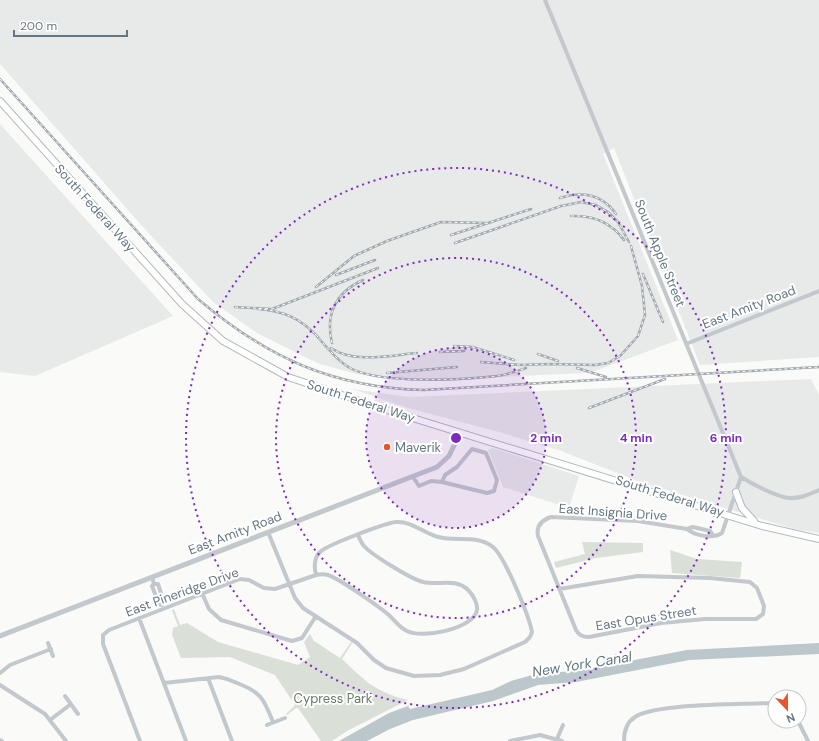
<svg xmlns="http://www.w3.org/2000/svg" width="819" height="741" font-family="'DM Sans',sans-serif">
<style>
.built{fill:#e8e9e9}
.green{fill:#dadfd7}
.water{fill:#bbc7cb}
.lines{fill:none;stroke-linecap:round;stroke-linejoin:round}
.secondary-casing{stroke:#b3babf;stroke-width:8}
.minor{stroke:#c3c8cc;stroke-width:4}
.tertiary{stroke:#c3c8cc;stroke-width:5}
.secondary{stroke:#fff;stroke-width:6}
.rail-casing{stroke:#a2aab0;stroke-width:2.5}
.rail{stroke:#fff;stroke-width:1;stroke-dasharray:3;stroke-linecap:butt}
.ring{fill:none;stroke:#7b2cbf;stroke-width:2;stroke-dasharray:2 4}
.poi-dot{fill:#e4572e;stroke:#fff;stroke-width:1.5}
.labels{text-anchor:middle;dominant-baseline:central;stroke-width:4;stroke-linejoin:round;paint-order:stroke}
.street-label{font-size:13px;fill:#657683;stroke:#fff}
.poi-label{font-size:13px;fill:#657683;stroke:#fff;text-anchor:start}
.park-label{font-size:13px;fill:#687a64;stroke:#fff}
.water-label{font-size:14px;font-style:italic;fill:#60757c;stroke:#fff}
.centre{fill:#7b2cbf;stroke:#fff;stroke-width:2}
.ring-label{font-size:12px;text-anchor:middle;font-weight:bold;fill:#7b2cbf;stroke:#fff;stroke-width:4;stroke-linejoin:round;paint-order:stroke}
</style>
<rect width="100%" height="100%" fill="#fafaf8"/>
<path class="built" d="M 0,0 L 819,0 L 819,357 L 700,365 L 614,148 L 603,154 L 678,340 L 595,371 L 584,373 L 410,381 L 356,374 L 317,363 L 257,333 L 213,302 L 142,226 L 0,64 Z
M 0,124 L 173,316 L 35,376 L 0,372 Z
M 811,379 L 819,395 L 819,533 L 794,529 L 643,483 L 561,451 L 499,432 L 408,408 L 352,389 L 409,397 Z
M 493,448 L 579,476 L 569,508 L 503,487 L 488,450 Z"/>
<path class="green" d="M 582,542 L 643,543 L 643,552 L 596,558 L 556,568 L 554,562 L 585,554 Z
M 670,550 L 697,559 L 742,562 L 740,578 L 672,573 Z
M 174,609 L 180,625 L 187,623 L 218,642 L 298,665 L 310,657 L 304,642 L 310,634 L 314,641 L 340,658 L 351,642 L 352,643 L 342,659 C 366,682 376,692 408,700 L 347,731 L 332,741 L 321,741 L 298,708 L 296,708 L 287,715 L 286,714 L 295,705 L 275,675 L 230,657 L 181,658 L 172,635 L 173,628 L 178,626 L 172,610 Z"/>
<path class="water" d="M 819,643 L 819,654 L 689,660 L 576,682 L 538,685 L 493,701 L 413,720 L 390,729 L 367,741 L 339,741 L 389,713 L 408,706 L 410,709 L 492,690 L 511,681 L 539,673 L 577,671 L 687,650 Z"/>
<g class="lines">
<g class="secondary-casing">
<path id="secondary" d="M 0,101 L 182,304 L 223,341 L 288,377 L 390,411 L 762,526 L 819,539
M 736,492 L 742,508 L 754,521"/>
</g>
<path class="minor" d="M 545,0 L 741,477 L 722,533 C 713,539 695,536 687,529 L 693,527 L 710,531 L 713,535
M 686,344 L 819,291
M 413,477 L 419,486 L 431,481 L 442,482 L 487,493 L 494,491 L 497,480 L 486,453 L 472,449 L 457,467 L 445,475 L 442,482
M 741,477 C 752,484 777,497 789,498 C 800,499 810,494 819,490
M 268,532 L 295,598 L 303,608 L 357,643 L 374,660 L 386,668 L 414,676 L 440,675 L 464,669 L 525,642 L 530,637 L 532,632 C 529,616 505,557 493,547 C 477,534 456,542 438,537 C 423,533 412,521 396,522 C 385,523 327,545 320,552 C 314,558 314,567 316,575
M 152,577 L 154,584 L 158,584 L 164,602 L 162,605 L 159,604 L 152,586 L 154,584
M 559,589 L 638,576 L 710,578 L 750,582 L 757,588 L 764,606 L 763,614 L 756,619 L 705,619 L 661,623 L 589,637 C 582,637 579,635 576,630 L 538,536 C 536,526 542,520 551,517 L 638,521 L 687,529
M 202,593 L 209,609 L 221,620 L 292,641 L 302,638 L 316,616
M 139,618 L 186,741
M 48,643 L 53,656
M 0,673 L 10,665 L 51,649
M 208,678 L 232,741
M 164,683 L 219,677 C 225,678 231,680 237,683 C 261,692 264,699 273,722
M 0,685 L 45,714 L 66,741
M 65,696 L 78,714
M 50,720 L 71,704
M 798,721 L 808,741
M 267,725 L 285,718
M 557,739 L 563,725
M 0,740 L 2,741
M 140,741 L 103,644 L 103,635 L 109,630 L 240,579 L 249,580 L 264,588 L 275,589 L 316,575 C 320,574 324,574 328,575 C 340,579 378,606 389,615 C 395,621 400,628 407,631 C 422,639 474,629 477,610 C 478,604 473,595 469,591 C 457,577 439,586 423,582 C 411,579 372,555 364,546 C 361,543 360,539 358,535
M 510,741 L 540,735 L 562,741
M 624,741 C 624,732 627,722 635,717 C 656,703 746,704 775,703"/>
<path class="tertiary" d="M 0,636 L 437,467 L 449,456 L 461,431"/>
<use href="#secondary" class="secondary"/>
<g class="rail-casing">
<path id="rail" d="M 0,79 L 198,299 C 266,357 333,388 424,390 L 819,367
M 560,198 C 582,191 602,194 616,214
M 571,216 C 592,215 611,222 624,240
M 451,235 L 531,209
M 455,243 L 561,206 L 581,202 L 596,205 L 608,212 L 618,222 L 629,242
M 643,274 L 663,322
M 336,275 L 375,260
M 316,287 L 354,256 L 387,241 L 441,222 L 486,223
M 235,307 L 272,309 L 378,268
M 258,309 C 284,311 300,318 318,337
M 315,334 C 326,346 337,361 352,369 C 382,384 463,380 497,376 C 507,375 517,371 526,368
M 332,343 C 325,314 336,292 363,280
M 454,346 L 473,347 L 514,360
M 331,348 C 353,364 392,355 417,353
M 440,352 L 464,351
M 538,354 L 558,361
M 481,362 L 520,365 L 550,364 L 595,365 L 608,363 L 620,356 L 638,336 L 645,315 L 642,286 L 631,246
M 577,368 L 606,377
M 387,373 L 457,367
M 589,408 L 665,379"/>
</g>
<use href="#rail" class="rail"/>
</g>
<circle cx="456" cy="438" r="90" fill="#7b2cbf" fill-opacity=".12"/>
<g class="ring">
<circle cx="456" cy="438" r="90"/>
<circle cx="456" cy="438" r="180"/>
<circle cx="456" cy="438" r="270"/>
</g>
<circle class="poi-dot" cx="387" cy="447" r="4"/>
<g class="labels">
<g class="street-label">
<text transform="translate(95 208) rotate(48)">South Federal Way</text>
<text transform="translate(660 253) rotate(68)">South Apple Street</text>
<text transform="translate(749 307) rotate(-21)">East Amity Road</text>
<text transform="translate(361 401) rotate(18)">South Federal Way</text>
<text transform="translate(670 496) rotate(17)">South Federal Way</text>
<text transform="translate(613 512) rotate(4)">East Insignia Drive</text>
<text transform="translate(235 533) rotate(-21)">East Amity Road</text>
<text transform="translate(182 592) rotate(-20)">East Pineridge Drive</text>
<text transform="translate(646 618) rotate(-9)">East Opus Street</text>
</g>
<g class="poi-label">
<text x="395" y="447">Maverik</text>
</g>
<g class="park-label">
<text x="333" y="698">Cypress Park</text>
</g>
<g class="water-label">
<text transform="translate(582 664) rotate(-9)">New York Canal</text>
</g>
</g>
<circle cx="456" cy="438" r="6" class="centre"/>
<g class="ring-label">
<text x="546" y="442">2 min</text>
<text x="636" y="442">4 min</text>
<text x="726" y="442">6 min</text>
</g>
<g transform="translate(787 709) rotate(158)"><circle r="19" fill="#ffffff" stroke="#c1c8cd"/>
<path d="M0-3L7 15L0 10L-7 15Z" fill="#e4572e"/>
<text y="-6" font-size="11" font-weight="bold" text-anchor="middle" fill="#657683">N</text>
</g>
<path d="M14 30v6h113v-6" fill="none" stroke="#657683" stroke-width="2"/>
<text x="20" y="30" font-size="12" fill="#657683" stroke="#ffffff" stroke-width="3" paint-order="stroke">200 m</text>
</svg>
